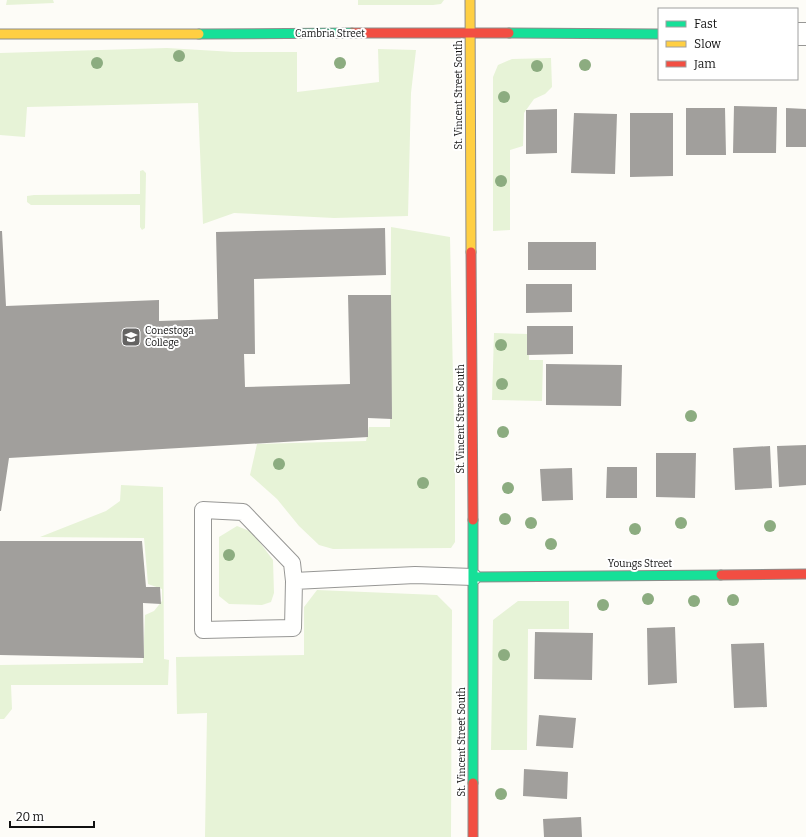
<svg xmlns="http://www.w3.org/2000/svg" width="806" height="837" font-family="Bitter,serif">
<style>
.green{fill:#e7f3d7}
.building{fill:#a19f9c}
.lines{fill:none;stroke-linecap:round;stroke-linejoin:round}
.lane-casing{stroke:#979795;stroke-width:18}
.street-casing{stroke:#979795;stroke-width:24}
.fast-casing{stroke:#8e8d8b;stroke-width:11}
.slow-casing{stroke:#8e8d8b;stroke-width:11}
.jam-casing{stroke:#8e8d8b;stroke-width:11}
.lane{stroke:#fffffe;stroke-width:16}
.street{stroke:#fffffe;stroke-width:22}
.fast{stroke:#16e098;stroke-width:9}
.slow{stroke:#ffcf43;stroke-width:9}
.jam{stroke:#f24e42;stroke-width:9}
.tree{fill:#8cac80}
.labels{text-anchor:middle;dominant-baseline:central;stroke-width:4;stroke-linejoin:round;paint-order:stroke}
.street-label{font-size:10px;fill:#111;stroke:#fff}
.poi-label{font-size:10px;fill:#111;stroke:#fff;text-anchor:start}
</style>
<rect width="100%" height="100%" fill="#fdfcf7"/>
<path class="green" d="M 7,0 L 53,0 L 54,3 L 6,5 Z
M 358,0 L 444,0 L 441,4 L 433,5 L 358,5 Z
M 167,48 L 234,52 L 297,52 L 297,92 L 379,82 L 378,49 L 416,50 L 411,93 L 408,216 L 334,218 L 234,213 L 203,224 L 198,103 L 27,107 L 25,137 L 0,135 L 0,53 Z
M 551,58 L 552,87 L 545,94 L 534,99 L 524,113 L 523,146 L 510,150 L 510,230 L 493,231 L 493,77 L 498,65 L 512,59 Z
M 143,170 L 146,173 L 145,228 L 142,230 L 140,227 L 140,205 L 31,205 L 27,202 L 27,196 L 34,195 L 140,194 L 140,171 Z
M 391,227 L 450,237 L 455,471 L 455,542 L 451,548 L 333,549 L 319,545 L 299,526 L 277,499 L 250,475 L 257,444 L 366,441 L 369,427 L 390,427 Z
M 494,333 L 529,334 L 529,360 L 543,360 L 542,401 L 492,400 Z
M 121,485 L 163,487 L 164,659 L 169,660 L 168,685 L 11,685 L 12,709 L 4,719 L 0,719 L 0,665 L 143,663 L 145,615 L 154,611 L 162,601 L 162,589 L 148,584 L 144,538 L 40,537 L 106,511 L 120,501 Z
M 237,526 L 252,532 L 273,560 L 274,593 L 271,602 L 262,605 L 229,604 L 219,596 L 219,537 Z
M 317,590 L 437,595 L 452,610 L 451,837 L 205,837 L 207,713 L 177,714 L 176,657 L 304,655 L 304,607 Z
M 518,601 L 569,601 L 569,629 L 528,629 L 527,750 L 491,750 L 493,620 Z"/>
<path class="building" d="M 734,106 L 777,107 L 776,153 L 733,153 Z
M 686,108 L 725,108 L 726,155 L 686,155 Z
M 786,108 L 806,109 L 806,147 L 786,147 Z
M 557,109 L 557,153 L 526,154 L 526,110 Z
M 574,113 L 617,114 L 615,174 L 571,173 Z
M 630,113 L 673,113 L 673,176 L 630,177 Z
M 385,228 L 386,275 L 254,279 L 255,354 L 244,354 L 245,387 L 350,384 L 348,295 L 391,295 L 392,419 L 368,418 L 368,437 L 9,458 L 1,511 L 0,511 L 0,231 L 2,231 L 6,306 L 159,300 L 159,321 L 218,319 L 216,232 Z
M 528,242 L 596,242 L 596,270 L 528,270 Z
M 526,284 L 572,284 L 572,312 L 526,313 Z
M 527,326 L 573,326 L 573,354 L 527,355 Z
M 546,364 L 622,365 L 621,406 L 546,405 Z
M 806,445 L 806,485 L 779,487 L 777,446 Z
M 770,446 L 772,488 L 735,490 L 733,448 Z
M 656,453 L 696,453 L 695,498 L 656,497 Z
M 607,467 L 637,467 L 637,498 L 606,498 Z
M 572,468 L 573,500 L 542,501 L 540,469 Z
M 0,541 L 142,541 L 146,587 L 160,587 L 161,604 L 143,603 L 144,658 L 0,655 Z
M 675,627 L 677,683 L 648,685 L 647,628 Z
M 535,632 L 593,633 L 592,680 L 534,679 Z
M 764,643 L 767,707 L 734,708 L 731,644 Z
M 539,715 L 576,718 L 573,748 L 536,746 Z
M 524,769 L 568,772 L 567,799 L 523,796 Z
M 581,817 L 582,837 L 544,837 L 543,819 Z"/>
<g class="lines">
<g class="lane-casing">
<path id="lane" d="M 294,581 L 293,628 L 203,630 L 203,510 L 243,512 L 292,563 L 294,581 L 415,575 L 473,577"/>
</g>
<g class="street-casing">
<path id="street" d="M 797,34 L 806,34"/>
</g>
<g class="fast-casing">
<path id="fast" d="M 509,33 L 659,34
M 199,34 L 352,33
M 473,520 L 473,783
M 473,577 L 721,575"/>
</g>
<g class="slow-casing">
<path id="slow" d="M 470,0 L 471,252
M 0,34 L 199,34"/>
</g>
<g class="jam-casing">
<path id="jam" d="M 352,33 L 509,33
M 471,252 L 473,520
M 721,575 L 806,574
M 473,783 L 473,837"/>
</g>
<use href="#lane" class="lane"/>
<use href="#street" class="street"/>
<use href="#fast" class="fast"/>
<use href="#slow" class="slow"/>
<use href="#jam" class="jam"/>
</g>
<g class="tree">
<circle cx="179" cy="56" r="6"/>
<circle cx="97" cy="63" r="6"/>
<circle cx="340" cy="63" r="6"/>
<circle cx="585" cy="65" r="6"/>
<circle cx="537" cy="66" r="6"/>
<circle cx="504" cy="97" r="6"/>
<circle cx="501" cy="181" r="6"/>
<circle cx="501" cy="345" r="6"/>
<circle cx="502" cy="384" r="6"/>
<circle cx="691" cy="416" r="6"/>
<circle cx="503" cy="432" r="6"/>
<circle cx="279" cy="464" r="6"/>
<circle cx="423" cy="483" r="6"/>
<circle cx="508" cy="488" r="6"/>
<circle cx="505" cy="519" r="6"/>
<circle cx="531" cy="523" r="6"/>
<circle cx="681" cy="523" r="6"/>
<circle cx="770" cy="526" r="6"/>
<circle cx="635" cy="529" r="6"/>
<circle cx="551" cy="544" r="6"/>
<circle cx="229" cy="555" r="6"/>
<circle cx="648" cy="599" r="6"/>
<circle cx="733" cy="600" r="6"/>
<circle cx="694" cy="601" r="6"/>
<circle cx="603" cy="605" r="6"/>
<circle cx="504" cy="655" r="6"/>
<circle cx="501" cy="794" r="6"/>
</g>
<defs>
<g id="university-square" transform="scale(1)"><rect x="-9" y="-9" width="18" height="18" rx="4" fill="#646362" stroke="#fff"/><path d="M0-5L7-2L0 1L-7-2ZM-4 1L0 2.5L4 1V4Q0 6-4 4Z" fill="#fff"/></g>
</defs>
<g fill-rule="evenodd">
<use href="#university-square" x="131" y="337"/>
</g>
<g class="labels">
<g class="street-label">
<text x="330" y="34">Cambria Street</text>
<text transform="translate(459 95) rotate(-90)">St. Vincent Street South</text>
<text transform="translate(461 419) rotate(-90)">St. Vincent Street South</text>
<text x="640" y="564">Youngs Street</text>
<text transform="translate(462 742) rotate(-90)">St. Vincent Street South</text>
</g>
<g class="poi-label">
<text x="145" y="331">Conestoga<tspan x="145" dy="12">College</tspan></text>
</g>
</g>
<rect x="658" y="8" width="140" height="72" fill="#ffffff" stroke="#a0a0a0"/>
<rect x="666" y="21" width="20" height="6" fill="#16e098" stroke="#a0a0a0"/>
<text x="694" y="28" font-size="12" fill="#111111">Fast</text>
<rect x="666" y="41" width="20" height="6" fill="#ffcf43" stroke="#a0a0a0"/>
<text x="694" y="48" font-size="12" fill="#111111">Slow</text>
<rect x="666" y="61" width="20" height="6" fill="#f24e42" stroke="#a0a0a0"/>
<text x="694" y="68" font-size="12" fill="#111111">Jam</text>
<path d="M10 821v6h84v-6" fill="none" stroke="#111111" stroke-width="2"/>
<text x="16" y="821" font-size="12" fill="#111111" stroke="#ffffff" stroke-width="3" paint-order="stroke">20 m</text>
</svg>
